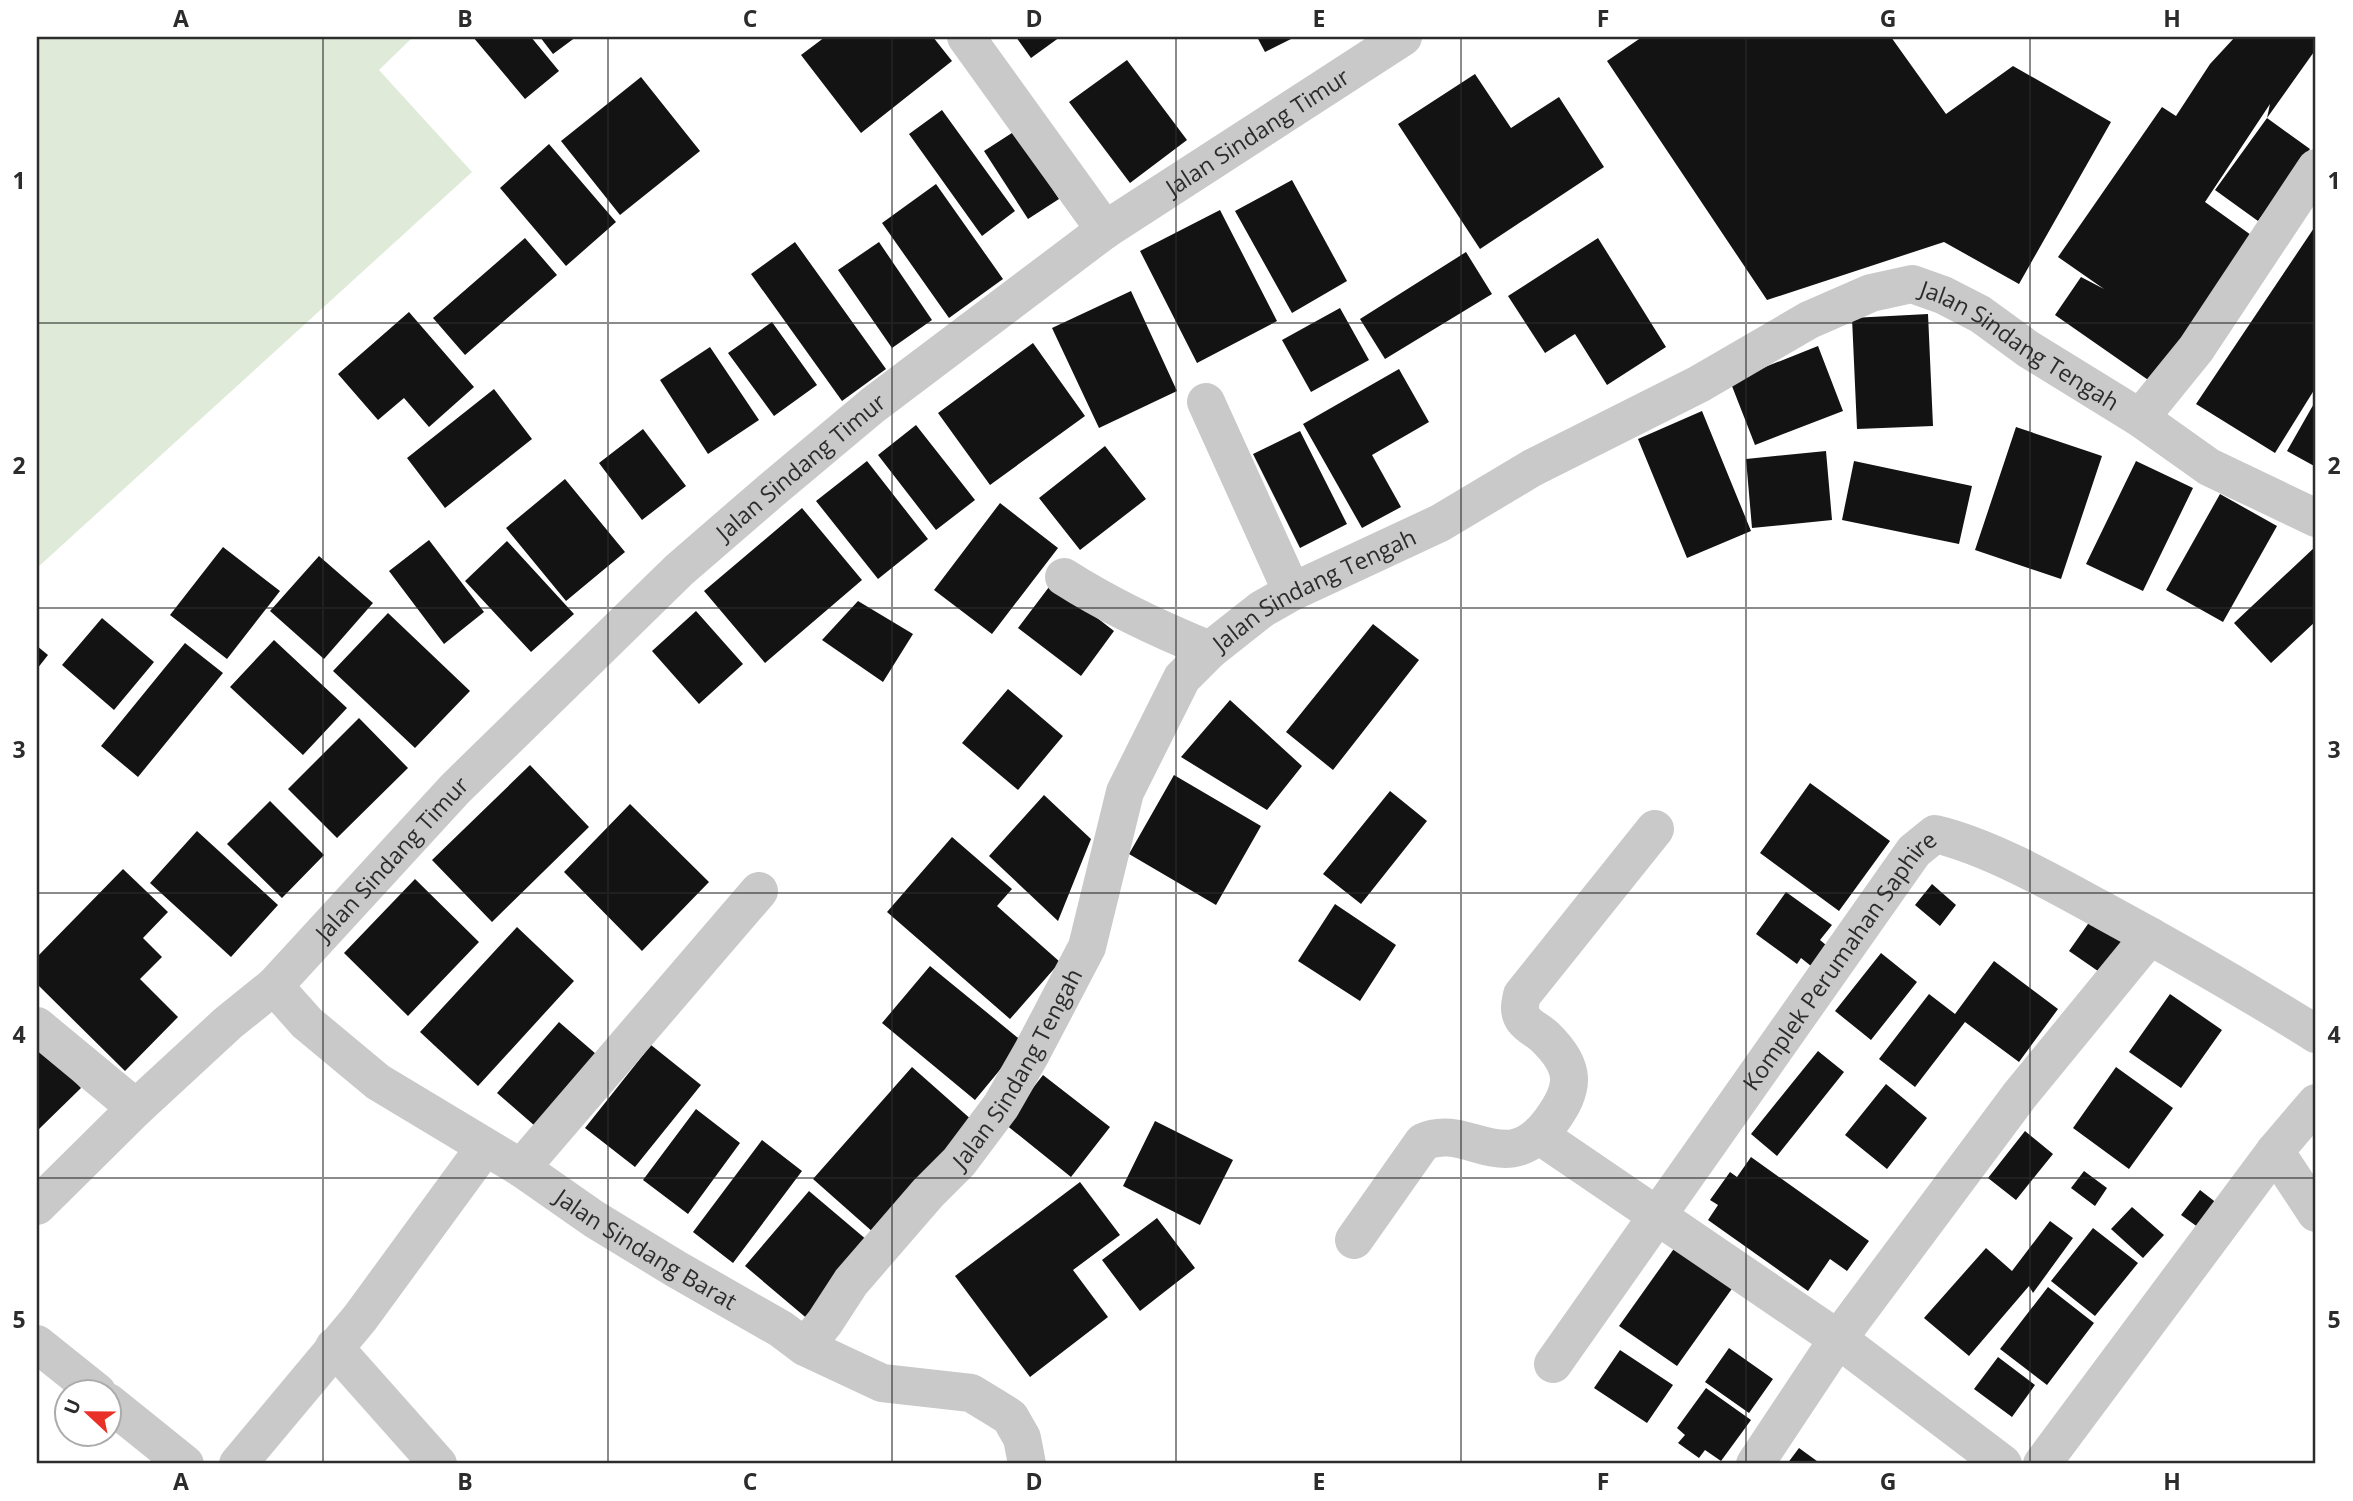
<svg xmlns="http://www.w3.org/2000/svg" width="2353" height="1501" font-family="'Open Sans',sans-serif">
<style>
.green{fill:#dfead8}
.building{fill:#131313}
.lines{fill:none;stroke-linecap:round;stroke-linejoin:round}
.minor{stroke:#c9c9c9;stroke-width:38}
.grid{fill:none;stroke:#2c2c2c;stroke-width:2;stroke-opacity:0.55}
.labels{text-anchor:middle;dominant-baseline:central;stroke-width:7;stroke-linejoin:round;paint-order:stroke}
.street-label{font-size:23px;fill:#2c2c2c;stroke:#fff}
.neatline{fill:none;stroke:#2c2c2c;stroke-width:2.5}
.grid-label{font-size:23px;text-anchor:middle;font-weight:bold;fill:#2c2c2c}
</style>
<rect width="100%" height="100%" fill="#fff"/>
<path class="green" d="M 37,37 L 413,37 L 379,70 L 472,172 L 37,568 Z"/>
<path class="building" d="M 473,37 L 531,37 L 559,71 L 525,99 Z
M 540,37 L 576,37 L 553,54 Z
M 825,37 L 933,37 L 952,61 L 861,133 L 801,55 Z
M 1016,37 L 1060,37 L 1031,58 Z
M 1257,37 L 1295,37 L 1265,52 Z
M 1642,37 L 1891,37 L 1946,114 L 2013,66 L 2111,122 L 2019,284 L 1944,242 L 1767,300 L 1607,61 Z
M 2235,37 L 2316,37 L 2316,49 L 2267,118 L 2270,104 L 2205,202 L 2251,235 L 2154,384 L 2055,315 L 2081,277 L 2104,289 L 2058,257 L 2162,107 L 2176,116 L 2210,64 Z
M 1127,60 L 1187,140 L 1130,183 L 1069,102 Z
M 1475,74 L 1511,128 L 1559,97 L 1604,167 L 1480,249 L 1398,124 Z
M 641,77 L 700,151 L 620,215 L 561,141 Z
M 942,110 L 1015,211 L 982,236 L 909,134 Z
M 2267,118 L 2310,149 L 2258,221 L 2215,190 Z
M 1015,131 L 1059,199 L 1028,219 L 984,151 Z
M 549,144 L 616,222 L 566,266 L 500,188 Z
M 1292,180 L 1347,281 L 1292,313 L 1235,211 Z
M 936,184 L 1003,279 L 949,318 L 882,223 Z
M 1220,210 L 1277,321 L 1197,363 L 1140,251 Z
M 2316,225 L 2316,387 L 2275,453 L 2196,404 Z
M 525,238 L 557,275 L 465,355 L 433,318 Z
M 1598,238 L 1666,347 L 1607,385 L 1575,334 L 1545,353 L 1508,296 Z
M 795,242 L 886,369 L 842,401 L 751,274 Z
M 879,242 L 932,320 L 892,348 L 838,270 Z
M 1466,252 L 1492,294 L 1385,359 L 1360,319 Z
M 1131,291 L 1177,391 L 1099,428 L 1052,328 Z
M 1340,308 L 1369,360 L 1311,392 L 1282,340 Z
M 409,312 L 474,387 L 429,427 L 404,398 L 378,420 L 338,374 Z
M 1928,314 L 1933,426 L 1857,429 L 1852,318 Z
M 772,322 L 817,385 L 774,416 L 728,353 Z
M 1033,343 L 1085,416 L 990,485 L 938,413 Z
M 1818,346 L 1843,411 L 1755,445 L 1730,381 Z
M 710,347 L 759,420 L 708,454 L 660,380 Z
M 1399,369 L 1429,422 L 1372,455 L 1401,507 L 1362,528 L 1303,424 Z
M 494,389 L 532,439 L 445,508 L 407,458 Z
M 2316,400 L 2316,467 L 2287,451 Z
M 1702,411 L 1751,531 L 1687,558 L 1638,439 Z
M 916,425 L 975,500 L 936,530 L 878,455 Z
M 2016,427 L 2102,456 L 2061,579 L 1975,550 Z
M 643,429 L 686,486 L 642,520 L 599,463 Z
M 1300,431 L 1347,524 L 1300,548 L 1253,454 Z
M 1105,446 L 1146,499 L 1080,550 L 1039,498 Z
M 1826,451 L 1832,520 L 1752,528 L 1746,459 Z
M 867,461 L 928,539 L 878,579 L 816,501 Z
M 1854,461 L 1972,486 L 1959,544 L 1842,520 Z
M 2136,461 L 2193,488 L 2143,591 L 2086,564 Z
M 565,479 L 625,552 L 566,601 L 506,528 Z
M 2220,494 L 2277,526 L 2223,622 L 2166,590 Z
M 1000,503 L 1058,548 L 992,634 L 934,590 Z
M 802,508 L 862,580 L 765,663 L 704,591 Z
M 429,540 L 484,612 L 444,644 L 389,571 Z
M 507,541 L 574,614 L 531,652 L 465,581 Z
M 2316,546 L 2316,621 L 2271,663 L 2234,623 Z
M 223,547 L 280,591 L 227,659 L 170,615 Z
M 319,556 L 373,603 L 324,659 L 270,611 Z
M 1052,583 L 1114,631 L 1081,676 L 1018,628 Z
M 858,601 L 913,634 L 883,682 L 822,640 Z
M 696,611 L 743,664 L 699,704 L 652,651 Z
M 388,613 L 470,691 L 415,748 L 333,671 Z
M 102,618 L 154,662 L 114,710 L 62,665 Z
M 1373,624 L 1419,660 L 1333,770 L 1286,732 Z
M 274,640 L 347,708 L 303,755 L 230,687 Z
M 185,643 L 223,673 L 138,777 L 101,746 Z
M 37,646 L 48,655 L 37,669 Z
M 1008,689 L 1063,736 L 1018,790 L 962,743 Z
M 1230,700 L 1302,766 L 1267,810 L 1181,757 Z
M 359,718 L 408,768 L 337,838 L 288,789 Z
M 530,765 L 589,827 L 492,922 L 432,860 Z
M 1174,775 L 1261,826 L 1216,905 L 1129,854 Z
M 1810,783 L 1890,841 L 1839,911 L 1760,853 Z
M 1390,791 L 1427,821 L 1361,904 L 1323,874 Z
M 1044,795 L 1091,839 L 1058,921 L 989,856 Z
M 270,801 L 324,855 L 282,898 L 227,844 Z
M 630,804 L 709,882 L 642,951 L 564,872 Z
M 197,831 L 278,905 L 231,957 L 150,883 Z
M 952,837 L 1012,889 L 997,906 L 1060,962 L 1010,1019 L 887,912 Z
M 123,869 L 168,912 L 143,938 L 162,957 L 140,979 L 178,1017 L 125,1071 L 37,984 L 37,957 Z
M 415,879 L 479,942 L 408,1016 L 344,953 Z
M 1932,884 L 1956,905 L 1940,926 L 1915,905 Z
M 1786,892 L 1832,925 L 1820,940 L 1826,945 L 1811,966 L 1801,958 L 1797,964 L 1756,934 Z
M 1335,904 L 1396,945 L 1360,1001 L 1298,961 Z
M 2095,914 L 2133,941 L 2108,978 L 2069,951 Z
M 517,927 L 574,981 L 478,1086 L 420,1032 Z
M 1881,953 L 1917,982 L 1871,1040 L 1835,1011 Z
M 1994,961 L 2058,1009 L 2019,1062 L 1965,1022 L 1915,1087 L 1879,1059 L 1929,994 L 1955,1014 Z
M 930,966 L 1023,1042 L 975,1100 L 882,1023 Z
M 2170,994 L 2222,1030 L 2181,1088 L 2129,1052 Z
M 559,1022 L 596,1054 L 535,1126 L 497,1093 Z
M 37,1043 L 81,1088 L 37,1131 Z
M 651,1045 L 701,1085 L 635,1167 L 585,1128 Z
M 1818,1051 L 1844,1072 L 1777,1156 L 1751,1134 Z
M 912,1067 L 973,1121 L 874,1233 L 813,1179 Z
M 2116,1067 L 2173,1108 L 2129,1169 L 2073,1128 Z
M 1043,1075 L 1110,1127 L 1071,1177 L 1005,1124 Z
M 1886,1084 L 1927,1118 L 1887,1169 L 1845,1135 Z
M 696,1109 L 740,1143 L 688,1214 L 643,1180 Z
M 1155,1121 L 1233,1160 L 1200,1225 L 1123,1186 Z
M 2025,1131 L 2053,1154 L 2016,1200 L 1988,1178 Z
M 762,1140 L 802,1171 L 733,1263 L 693,1232 Z
M 1751,1157 L 1869,1241 L 1847,1271 L 1830,1259 L 1808,1291 L 1708,1220 L 1718,1205 L 1710,1200 L 1730,1172 L 1737,1177 Z
M 2084,1171 L 2107,1188 L 2095,1206 L 2071,1188 Z
M 1080,1182 L 1120,1235 L 1073,1270 L 1108,1317 L 1030,1377 L 955,1276 Z
M 2200,1190 L 2227,1211 L 2209,1235 L 2181,1215 Z
M 809,1191 L 874,1246 L 810,1321 L 745,1266 Z
M 2132,1207 L 2164,1235 L 2143,1258 L 2111,1229 Z
M 1157,1218 L 1195,1268 L 1140,1311 L 1102,1260 Z
M 2050,1221 L 2073,1238 L 2033,1293 L 2029,1286 L 1969,1356 L 1924,1318 L 1986,1248 L 2012,1271 Z
M 2093,1228 L 2138,1263 L 2095,1316 L 2051,1281 Z
M 1678,1243 L 1736,1283 L 1677,1366 L 1619,1326 Z
M 2048,1287 L 2094,1323 L 2047,1385 L 2000,1349 Z
M 1729,1348 L 1773,1379 L 1749,1413 L 1705,1382 Z
M 1620,1350 L 1673,1385 L 1647,1423 L 1594,1388 Z
M 1998,1357 L 2035,1385 L 2012,1417 L 1974,1389 Z
M 1706,1388 L 1751,1420 L 1721,1461 L 1705,1450 L 1699,1458 L 1678,1443 L 1685,1435 L 1677,1428 Z
M 1799,1448 L 1821,1464 L 1787,1464 Z"/>
<g class="lines">
<g class="minor">
<path d="M 966,37 L 1105,230"/>
<path d="M 1206,402 L 1292,592"/>
<path d="M 2140,418 L 2196,349 L 2316,168"/>
<path d="M 1064,577 C 1111,607 1158,629 1210,650"/>
<path id="s1" d="M 274,986 L 307,1023 L 378,1082 L 521,1168 L 594,1219 L 676,1269 L 781,1329 L 805,1347 L 882,1383 L 971,1393 L 994,1407 L 1010,1417 L 1022,1438 L 1027,1464"/>
<path d="M 37,1026 L 136,1108"/>
<path d="M 1540,1136 L 1838,1339 L 2003,1464"/>
<path d="M 2275,1151 L 2316,1213"/>
<path d="M 521,1168 L 759,891"/>
<path id="s2" d="M 37,1206 L 136,1108 L 228,1023 L 274,986 L 455,789 L 679,570 L 768,493 L 873,405 L 1105,230 L 1403,37"/>
<path d="M 1354,1240 L 1423,1142 C 1468,1121 1506,1182 1551,1121 C 1575,1088 1577,1068 1545,1037 C 1539,1031 1529,1027 1524,1020 C 1518,1012 1520,1004 1522,995 L 1655,829"/>
<path d="M 37,1344 L 97,1392"/>
<path d="M 334,1347 L 438,1464"/>
<path id="s3" d="M 805,1347 L 825,1322 L 851,1282 L 928,1193 L 959,1162 L 1001,1106 L 1032,1052 L 1087,947 L 1125,792 L 1182,678 L 1210,650 L 1262,609 L 1292,592 L 1440,523 L 1532,468 L 1699,384 L 1809,320 L 1871,293 L 1912,284 L 1943,295 L 1980,314 L 2028,349 L 2140,418 L 2209,467 L 2316,518"/>
<path id="s4" d="M 1553,1364 L 1914,851 L 1935,834 C 1990,847 2055,884 2104,911 C 2176,950 2247,991 2316,1034"/>
<path d="M 108,1402 L 185,1464"/>
<path d="M 238,1464 L 360,1318 L 485,1147"/>
<path d="M 1755,1464 L 1838,1339 L 2019,1096 L 2150,936"/>
<path d="M 2042,1464 L 2275,1151 L 2316,1103"/>
</g>
</g>
<path class="grid" d="M 323,37 L 323,1464M 608,37 L 608,1464M 892,37 L 892,1464M 1176,37 L 1176,1464M 1461,37 L 1461,1464M 1746,37 L 1746,1464M 2030,37 L 2030,1464M 37,323 L 2316,323M 37,608 L 2316,608M 37,893 L 2316,893M 37,1178 L 2316,1178"/>
<g class="labels">
<g class="street-label">
<text stroke="none"><textPath href="#s2" startOffset="1631">Jalan Sindang Timur</textPath></text>
<text stroke="none"><textPath href="#s3" startOffset="1738">Jalan Sindang Tengah</textPath></text>
<text stroke="none"><textPath href="#s2" startOffset="1064">Jalan Sindang Timur</textPath></text>
<text stroke="none"><textPath href="#s3" startOffset="940">Jalan Sindang Tengah</textPath></text>
<text stroke="none"><textPath href="#s2" startOffset="497">Jalan Sindang Timur</textPath></text>
<text stroke="none"><textPath href="#s4" startOffset="495">Komplek Perumahan Saphire</textPath></text>
<text stroke="none"><textPath href="#s3" startOffset="352">Jalan Sindang Tengah</textPath></text>
<text stroke="none"><textPath href="#s1" startOffset="458">Jalan Sindang Barat</textPath></text>
</g>
</g>
<rect width="2353" height="1501" fill="none" stroke="#ffffff" stroke-width="77"/>
<g transform="translate(88 1413) rotate(292)"><circle r="33" fill="#ffffff" stroke="#ababab" stroke-width="2"/>
<path d="M0-5L12 26L0 18L-12 26Z" fill="#ea3127"/>
<text y="-10" font-size="19" font-weight="bold" text-anchor="middle" fill="#2c2c2c">U</text>
</g>
<rect x="38" y="38" width="2276" height="1424" class="neatline"/>
<g class="grid-label">
<text x="181" y="27">A</text>
<text x="465" y="27">B</text>
<text x="750" y="27">C</text>
<text x="1034" y="27">D</text>
<text x="1319" y="27">E</text>
<text x="1603" y="27">F</text>
<text x="1888" y="27">G</text>
<text x="2172" y="27">H</text>
<text x="19" y="189">1</text>
<text x="2334" y="189">1</text>
<text x="19" y="474">2</text>
<text x="2334" y="474">2</text>
<text x="19" y="758">3</text>
<text x="2334" y="758">3</text>
<text x="19" y="1043">4</text>
<text x="2334" y="1043">4</text>
<text x="19" y="1328">5</text>
<text x="2334" y="1328">5</text>
<text x="181" y="1490">A</text>
<text x="465" y="1490">B</text>
<text x="750" y="1490">C</text>
<text x="1034" y="1490">D</text>
<text x="1319" y="1490">E</text>
<text x="1603" y="1490">F</text>
<text x="1888" y="1490">G</text>
<text x="2172" y="1490">H</text>
</g>
</svg>
